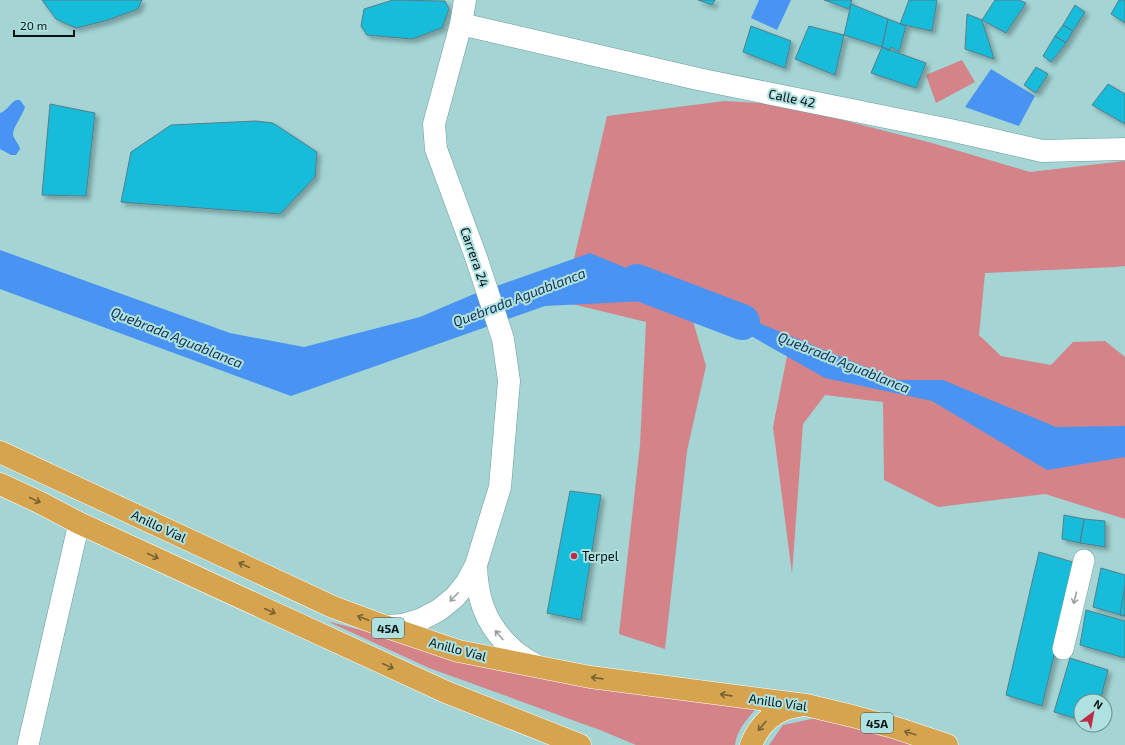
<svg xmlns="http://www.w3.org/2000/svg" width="1125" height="745" font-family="'Exo 2',sans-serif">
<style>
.green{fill:#d48389}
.water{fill:#4994f2}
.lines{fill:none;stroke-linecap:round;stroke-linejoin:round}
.river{stroke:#4994f2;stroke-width:36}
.building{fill:#14bcda;stroke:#547f8a;filter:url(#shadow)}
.minor-casing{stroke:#6c9b9b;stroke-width:22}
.tertiary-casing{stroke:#6c9b9b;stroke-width:23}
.trunk-casing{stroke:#fff;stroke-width:23}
.minor{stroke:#fff;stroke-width:21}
.tertiary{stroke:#fff;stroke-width:22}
.trunk{stroke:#d6a44f;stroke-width:22}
.oneway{stroke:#766233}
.oneway2{stroke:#99a0a0}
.poi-dot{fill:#bc2b47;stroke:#b0e1e1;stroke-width:1.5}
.labels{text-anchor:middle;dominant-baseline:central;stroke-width:4;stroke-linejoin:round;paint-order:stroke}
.shield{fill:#b0e1e1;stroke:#364f4f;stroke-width:1}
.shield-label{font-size:12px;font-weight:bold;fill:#011111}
.street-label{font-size:13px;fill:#011111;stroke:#b0e1e1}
.poi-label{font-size:13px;fill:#011111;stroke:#b0e1e1;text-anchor:start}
.water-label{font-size:14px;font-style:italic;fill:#112f54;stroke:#b0e1e1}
</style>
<defs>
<filter id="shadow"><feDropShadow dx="3.5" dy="3.5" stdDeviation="2" flood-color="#0004"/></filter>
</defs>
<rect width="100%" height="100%" fill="#a4d4d4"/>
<path class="green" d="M 962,60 L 975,82 L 936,103 L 926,75 Z
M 725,101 L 780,104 L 932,143 L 1030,172 L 1125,161 L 1125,266 L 1116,267 L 985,273 L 979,335 L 1001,356 L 1051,365 L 1073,342 L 1105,341 L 1125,357 L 1125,519 L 1045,494 L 938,507 L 884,480 L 883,402 L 825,395 L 803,424 L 792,574 L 773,427 L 787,356 L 687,300 L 706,366 L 687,451 L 665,649 L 619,634 L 640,445 L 646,322 L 564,302 L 607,116 Z
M 327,621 L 402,641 L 758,706 C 749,717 736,730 735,745 L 636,745 L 600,730 L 429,668 Z
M 821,717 L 928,745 L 769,745 L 783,725 Z"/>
<path class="water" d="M 759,0 L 791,0 L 777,30 L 751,18 Z
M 991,69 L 1035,96 L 1019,126 L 965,107 Z
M 16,100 L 20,100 L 25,107 C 23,115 13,127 13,134 C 13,139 19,143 20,149 L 16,155 L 11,155 L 0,149 L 0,113 C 7,111 10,103 16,100 Z
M 0,250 L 230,333 L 304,347 L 420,317 L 474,294 L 590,253 L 897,380 L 943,380 L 1056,427 L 1125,426 L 1125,457 L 1047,470 L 932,401 L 825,378 L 686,299 L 545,306 L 291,396 L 0,289 Z"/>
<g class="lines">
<path class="river" d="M 637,282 L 742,322"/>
</g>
<path class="building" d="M 42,0 L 142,0 L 138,9 L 108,20 L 76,28 L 56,19 Z
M 393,0 L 445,1 L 449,9 L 442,28 L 412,39 L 367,35 L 361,26 L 364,9 Z
M 698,0 L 715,0 L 712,5 Z
M 824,0 L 852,0 L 849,9 Z
M 909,0 L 937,0 L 932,31 L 900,24 Z
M 995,0 L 1019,0 L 1026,3 L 1006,33 L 982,20 Z
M 1119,0 L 1125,0 L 1125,23 L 1111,14 Z
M 851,4 L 888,19 L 882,47 L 844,35 Z
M 1075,5 L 1085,12 L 1073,31 L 1063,25 Z
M 967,14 L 982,20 L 994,59 L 965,49 Z
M 888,19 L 906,26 L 899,52 L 891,47 L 889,51 L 882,47 Z
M 1063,25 L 1073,31 L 1066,43 L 1055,36 Z
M 751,26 L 791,41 L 785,68 L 743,52 Z
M 809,26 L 844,35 L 835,75 L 795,59 Z
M 1055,36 L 1066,43 L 1051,62 L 1043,56 Z
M 882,47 L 926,63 L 916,88 L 871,73 Z
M 1036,67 L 1048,74 L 1036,93 L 1024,85 Z
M 1108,84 L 1125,94 L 1125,124 L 1092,105 Z
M 50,104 L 95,113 L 86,196 L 42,195 Z
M 256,121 L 273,123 L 317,152 L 315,177 L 280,214 L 121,202 L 131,152 L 171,125 Z
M 570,491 L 601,495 L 581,620 L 547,613 Z
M 1064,515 L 1084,519 L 1080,543 L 1062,539 Z
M 1084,519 L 1105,521 L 1105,547 L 1080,543 Z
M 1039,552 L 1076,563 L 1042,706 L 1006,695 Z
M 1101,568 L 1125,575 L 1125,616 L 1093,607 Z
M 1125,585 L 1125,616 L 1120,615 Z
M 1086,610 L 1125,621 L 1125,658 L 1080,645 Z
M 1070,658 L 1108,670 L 1100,701 L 1081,701 L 1081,720 L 1054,712 Z"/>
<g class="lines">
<g class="minor-casing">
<path id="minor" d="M 1063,649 L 1084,560
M 28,745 L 79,523"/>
</g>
<g class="tertiary-casing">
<path id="tertiary" d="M 461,24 L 698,79 L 950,130 L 1042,151 L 1125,149
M 476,565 C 477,596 484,621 507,644 C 510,647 514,651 518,654 C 524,659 532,663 539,667
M 384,626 L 403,625 L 422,619 L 439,610 L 455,597 L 467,582 L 476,565 L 500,487 L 509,381 L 503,339 L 476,257 L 436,149 L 434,124 L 461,24 L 465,0"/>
</g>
<g class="trunk-casing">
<path id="trunk" d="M 0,452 L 333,607 L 384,626 L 458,651 L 590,677 L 806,705 L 852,716 L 896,728 L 947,745
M 0,484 L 39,502 L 79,523 L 446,692 L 580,745
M 751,745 C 759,724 776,708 799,706"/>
</g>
<use href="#minor" class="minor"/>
<use href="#tertiary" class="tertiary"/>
<use href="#trunk" class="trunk"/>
</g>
<defs><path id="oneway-shaft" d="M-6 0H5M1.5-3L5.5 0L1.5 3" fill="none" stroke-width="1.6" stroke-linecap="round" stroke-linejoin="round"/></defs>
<g class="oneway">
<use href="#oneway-shaft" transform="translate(35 500) rotate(25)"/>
<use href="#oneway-shaft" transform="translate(153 556) rotate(25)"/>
<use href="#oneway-shaft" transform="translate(244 565) rotate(-155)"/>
<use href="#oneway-shaft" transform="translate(270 611) rotate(25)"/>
<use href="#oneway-shaft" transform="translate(363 618) rotate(-159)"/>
<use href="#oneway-shaft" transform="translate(388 666) rotate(25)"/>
<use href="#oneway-shaft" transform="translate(597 678) rotate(-172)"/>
<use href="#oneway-shaft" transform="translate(726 695) rotate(-172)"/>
<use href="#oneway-shaft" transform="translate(762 726) rotate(130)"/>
<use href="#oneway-shaft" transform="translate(910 733) rotate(-162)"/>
</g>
<g class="oneway2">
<use href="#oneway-shaft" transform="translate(454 597) rotate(135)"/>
<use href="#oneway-shaft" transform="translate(1075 598) rotate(104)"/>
<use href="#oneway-shaft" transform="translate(499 635) rotate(-130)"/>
</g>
<circle class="poi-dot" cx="574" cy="556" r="4"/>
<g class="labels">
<g class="shield">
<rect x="372" y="618" width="32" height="20" rx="3"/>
<rect x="861" y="713" width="32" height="20" rx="3"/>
</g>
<g class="shield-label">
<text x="388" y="628">45A</text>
<text x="877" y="723">45A</text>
</g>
<g class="street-label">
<text transform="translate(792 98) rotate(12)">Calle 42</text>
<text transform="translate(475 257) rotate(71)">Carrera 24</text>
<text transform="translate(159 526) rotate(25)">Anillo Víal</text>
<text transform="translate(458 649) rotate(15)">Anillo Víal</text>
<text transform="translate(778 702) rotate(8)">Anillo Víal</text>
</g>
<g class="poi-label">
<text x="582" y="556">Terpel</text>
</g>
<g class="water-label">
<text transform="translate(519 297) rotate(-21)">Quebrada Aguablanca</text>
<text transform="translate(177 337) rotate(22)">Quebrada Aguablanca</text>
<text transform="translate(844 362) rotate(22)">Quebrada Aguablanca</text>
</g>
</g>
<g transform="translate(1093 713) rotate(32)"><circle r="19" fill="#b0e1e1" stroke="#6a8e8e"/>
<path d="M0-3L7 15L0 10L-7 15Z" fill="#bc2b47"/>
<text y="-6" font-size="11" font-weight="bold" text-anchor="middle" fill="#011111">N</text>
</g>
<path d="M14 30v6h60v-6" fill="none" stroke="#011111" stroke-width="2"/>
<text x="20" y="30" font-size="12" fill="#011111" stroke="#b0e1e1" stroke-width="3" paint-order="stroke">20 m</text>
</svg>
